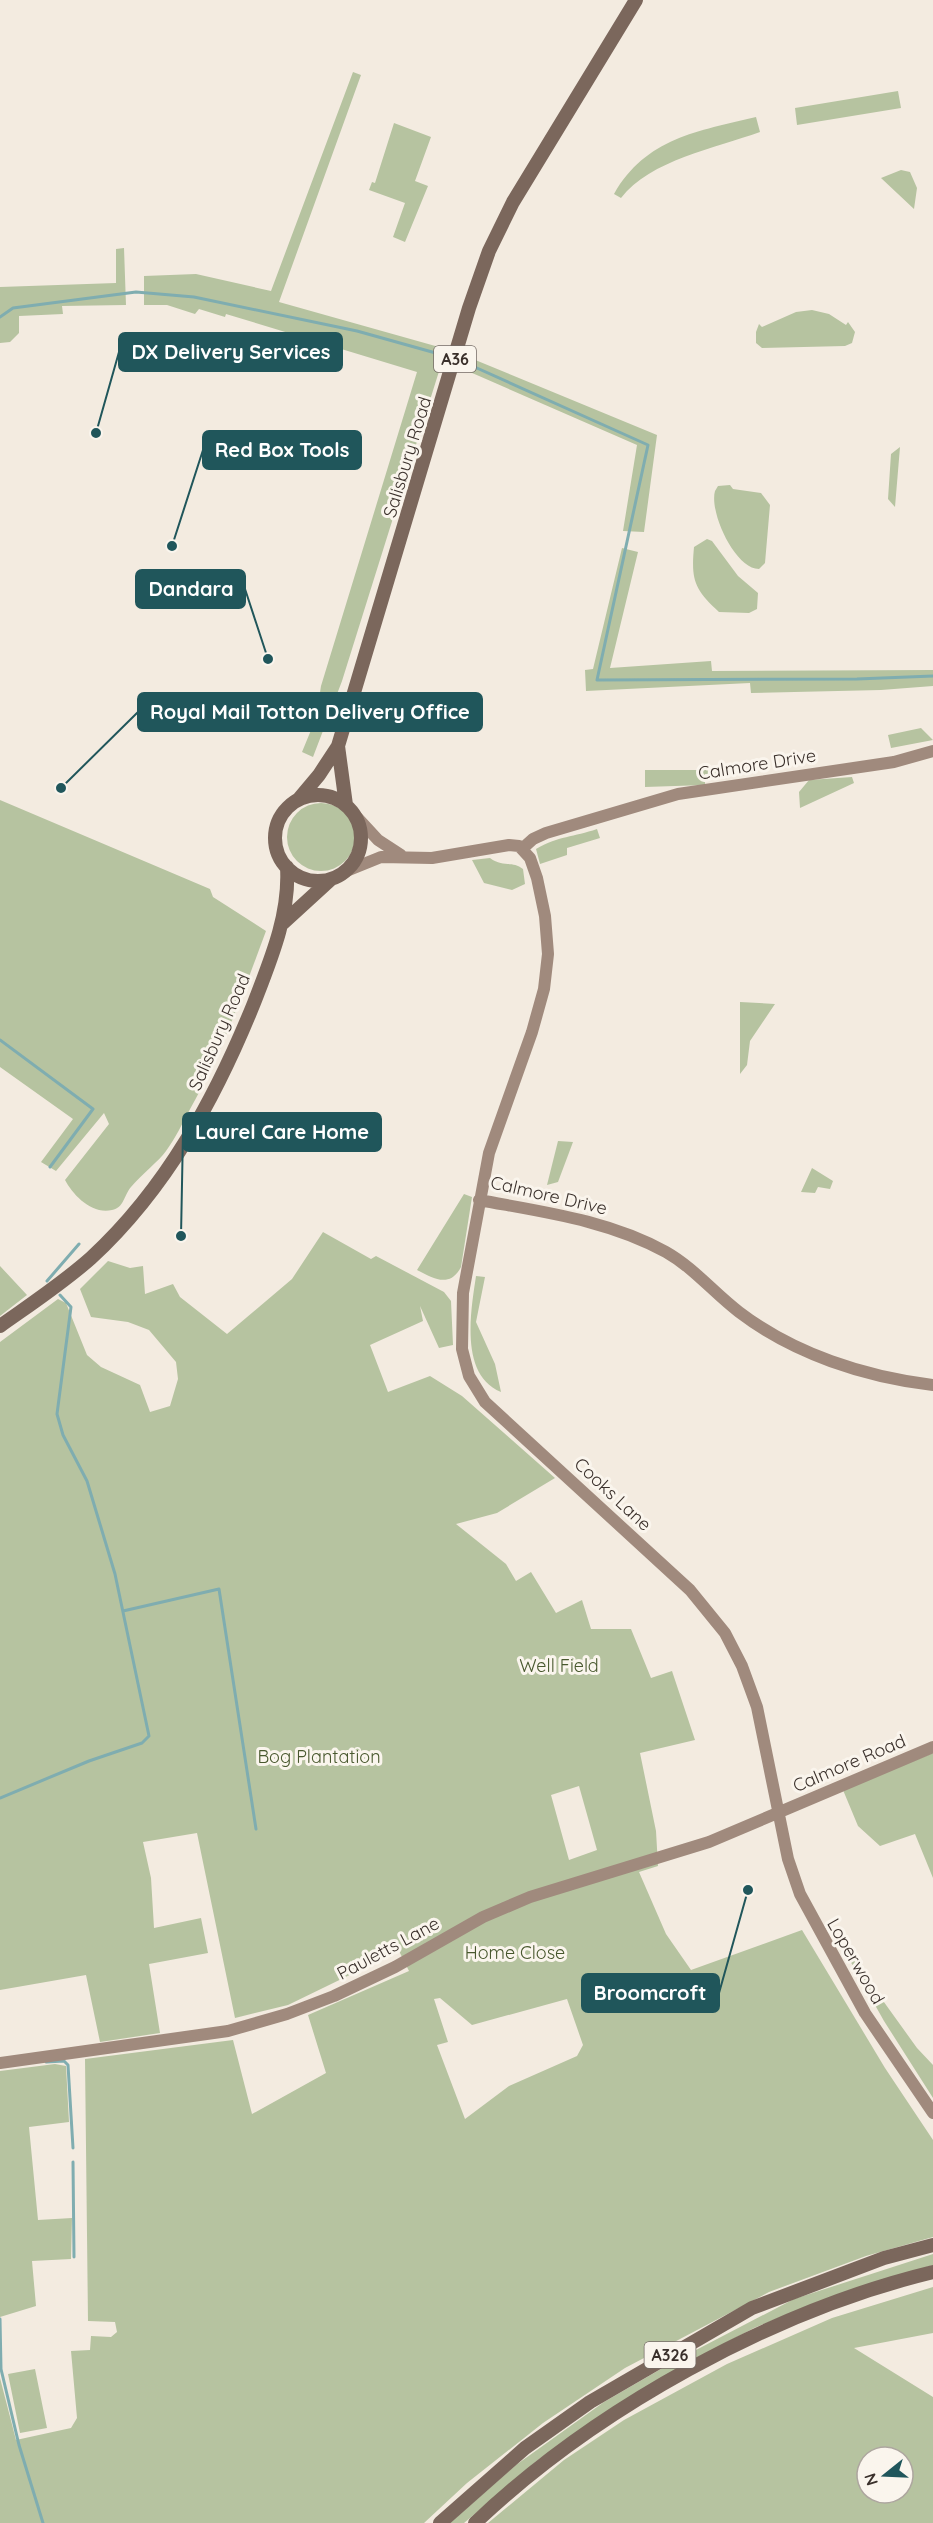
<svg xmlns="http://www.w3.org/2000/svg" width="933" height="2523" font-family="Quicksand,sans-serif">
<style>
.green{fill:#b6c3a0;fill-rule:evenodd}
.lines{fill:none;stroke-linecap:round;stroke-linejoin:round}
.stream{stroke:#7fadb0;stroke-width:3}
.secondary{stroke:#a08a7d;stroke-width:12}
.primary{stroke:#7b675c;stroke-width:14}
.labels{text-anchor:middle;dominant-baseline:central;stroke-width:6;stroke-linejoin:round;paint-order:stroke}
.shield{fill:#faf5ed;stroke:#746b65;stroke-width:1.5}
.shield-label{font-size:16px;font-weight:bold;fill:#3a302b}
.street-label{font-size:18px;fill:#3a302b;stroke:#faf5ed}
.park-label{font-size:18px;fill:#48582e;stroke:#faf5ed}
.leader{fill:none;stroke:#20565b;stroke-width:2}
.callout-dot{fill:#20565b;stroke:#faf5ed;stroke-width:2}
.callout{fill:#20565b;stroke:#20565b;stroke-width:2}
.callout-label{font-size:20px;text-anchor:middle;font-weight:bold;fill:#fff}
</style>
<rect width="100%" height="100%" fill="#f3ebe0"/>
<path class="green" d="M 353,72 L 361,75 L 279,302 L 446,349 L 342,681 L 313,757 L 302,752 L 316,718 L 321,686 L 417,372 L 226,314 L 225,317 L 199,309 L 195,314 L 167,305 L 144,305 L 144,276 L 196,274 L 271,291 Z
M 898,91 L 901,108 L 797,125 L 795,108 Z
M 756,117 L 760,132 C 716,148 650,160 621,198 L 614,194 C 646,138 698,131 756,117 Z
M 394,123 L 431,137 L 415,181 L 428,186 L 405,242 L 393,237 L 405,203 L 369,190 L 372,182 L 375,183 Z
M 901,170 L 910,172 L 917,188 L 914,209 L 881,178 Z
M 124,248 L 126,305 L 62,306 L 63,314 L 19,316 L 19,333 L 10,342 L 0,343 L 0,287 L 116,283 L 116,249 Z
M 812,310 L 829,314 L 846,325 L 848,322 L 855,332 L 852,343 L 845,346 L 762,348 L 756,343 L 756,332 L 759,324 L 762,327 L 796,312 Z
M 468,357 L 657,435 L 644,532 L 623,531 L 637,445 L 463,369 Z
M 900,447 L 895,507 L 888,499 L 891,454 Z
M 730,485 L 733,489 L 761,493 L 770,505 L 765,563 L 759,569 C 735,569 709,512 715,491 L 718,486 Z
M 707,539 L 712,541 L 738,576 L 758,593 L 757,609 L 749,613 L 719,612 C 694,589 691,580 694,547 Z
M 622,548 L 638,552 L 610,668 L 711,661 L 712,671 L 933,670 L 933,686 L 881,690 L 751,693 L 750,683 L 586,691 L 585,670 L 593,669 Z
M 921,728 L 933,740 L 891,748 L 888,735 Z
M 645,770 L 735,770 L 736,773 L 705,774 L 705,785 L 645,787 Z
M 852,777 L 854,783 L 800,808 L 799,792 L 809,780 Z
M 0,800 L 210,889 L 213,897 L 266,931 C 243,993 222,1053 189,1111 C 182,1124 175,1139 166,1151 C 159,1161 141,1175 131,1187 C 124,1195 124,1208 112,1210 C 92,1215 73,1195 65,1180 L 109,1124 L 104,1113 L 56,1171 L 41,1162 L 73,1119 L 0,1067 Z
M287 837a34 34 0 1 1 68 0a34 34 0 1 1-68 0Z
M 597,829 L 600,838 L 567,848 L 567,855 L 540,864 L 536,849 C 558,836 574,837 597,829 Z
M 490,858 C 503,868 512,860 523,869 L 525,884 L 512,890 L 484,883 L 472,860 Z
M 740,1002 L 775,1004 L 750,1041 L 747,1065 L 740,1074 Z
M 558,1141 L 573,1142 L 558,1182 L 547,1185 Z
M 812,1168 L 833,1181 L 830,1189 L 818,1187 L 815,1193 L 801,1192 Z
M 464,1194 L 472,1197 L 461,1267 C 450,1288 434,1279 417,1270 Z
M 323,1232 L 371,1259 L 376,1256 L 444,1292 L 451,1301 L 453,1345 L 439,1348 L 420,1306 L 423,1321 L 370,1345 L 388,1392 L 430,1376 L 462,1396 L 555,1478 L 497,1513 L 456,1524 L 506,1564 L 516,1581 L 531,1572 L 556,1613 L 582,1600 L 591,1629 L 631,1629 L 651,1678 L 672,1671 L 695,1740 L 640,1753 L 656,1831 L 658,1866 L 639,1872 L 666,1934 L 691,1970 L 802,1930 L 885,2068 L 933,2140 L 933,2237 L 866,2256 L 769,2292 L 625,2368 L 543,2423 L 467,2483 L 424,2523 L 0,2523 L 0,2378 L 16,2440 L 71,2428 L 77,2418 L 71,2351 L 90,2350 L 91,2336 L 111,2337 L 117,2332 L 115,2322 L 88,2321 L 85,2059 L 233,2040 L 252,2114 L 326,2073 L 308,2015 L 409,1971 L 399,1951 L 288,2005 L 235,2018 L 197,1833 L 143,1842 L 151,1878 L 154,1928 L 201,1918 L 208,1953 L 149,1964 L 160,2033 L 100,2042 L 86,1975 L 0,1990 L 0,1342 L 58,1299 L 66,1303 L 87,1355 L 101,1367 L 140,1385 L 150,1412 L 170,1406 L 178,1379 L 176,1362 L 149,1330 L 128,1322 L 91,1317 L 80,1289 L 108,1261 L 130,1268 L 143,1266 L 145,1294 L 173,1284 L 180,1297 L 227,1334 L 292,1279 ZM 579,1786 L 597,1850 L 569,1860 L 551,1795 ZM 440,1998 L 472,2025 L 567,1999 L 583,2045 L 577,2056 L 509,2086 L 465,2119 L 437,2045 L 448,2042 L 434,1999 Z
M 0,1266 L 27,1295 L 0,1316 Z
M 476,1276 L 485,1277 L 476,1322 L 495,1364 L 501,1392 C 459,1375 471,1310 476,1276 Z
M 933,1753 L 933,1878 L 915,1834 L 880,1846 L 858,1826 L 843,1790 Z
M 835,1934 L 917,2048 L 933,2065 L 933,2098 L 884,2021 Z
M 55,2064 L 66,2066 L 69,2122 L 29,2127 L 38,2220 L 72,2218 L 71,2259 L 32,2261 L 36,2306 L 0,2317 L 0,2071 Z
M 933,2254 L 933,2265 L 817,2302 L 754,2328 L 701,2356 L 539,2459 L 464,2523 L 450,2523 L 516,2465 L 604,2402 L 673,2362 L 794,2299 Z
M 933,2287 L 933,2333 L 854,2348 L 933,2397 L 933,2523 L 488,2523 L 564,2460 L 624,2420 L 727,2364 L 832,2318 ZM 867,2457 L 903,2457 L 903,2493 L 867,2493 Z
M 35,2369 L 47,2428 L 20,2433 L 8,2374 Z"/>
<g class="lines">
<path class="stream" d="M 0,317 L 13,308 L 136,292 L 194,297 L 357,331 L 450,357
M 459,360 L 648,445 L 597,680 L 857,679 L 933,676
M 0,1040 L 93,1109 L 50,1167
M 47,1281 L 79,1244
M 123,1611 L 219,1589 L 256,1829
M 0,1798 L 89,1761 L 142,1743 L 149,1736 L 115,1574 L 87,1481 L 63,1435 L 57,1414 L 71,1307 L 60,1295
M 46,2062 L 64,2061 L 68,2065 L 73,2148
M 73,2162 L 74,2257
M 0,2319 L 1,2369 L 19,2445 L 43,2523"/>
<path class="secondary" d="M 354,814 L 378,840 L 401,855
M 523,848 L 533,839 L 546,833 L 678,794 L 894,762 L 933,751
M 344,872 L 381,857 L 432,858 L 509,845 L 519,846 L 530,858 L 537,878 L 545,916 L 548,954 L 544,989 L 532,1032 L 489,1153 L 463,1293 L 462,1349 L 469,1376 L 485,1402 L 690,1590 L 725,1633 L 742,1666 L 757,1707 L 788,1859 L 800,1894 L 865,2013 L 933,2113
M 479,1200 C 543,1212 608,1220 666,1252 C 694,1268 714,1293 739,1312 C 794,1354 865,1377 933,1385
M 0,2063 L 228,2031 L 287,2014 L 334,1996 L 395,1967 L 483,1917 L 530,1897 L 709,1842 L 933,1747"/>
<path class="primary" d="M 338,746 L 346,805
M275 838a43 43 0 1 1 86 0a43 43 0 1 1-86 0Z
M 298,800 L 319,775 L 338,746 L 469,308 L 489,251 L 513,202 L 636,0
M 283,923 L 330,880
M 0,1326 C 31,1304 63,1283 91,1258 C 167,1188 216,1097 254,1003 C 271,959 290,914 287,867
M 440,2523 L 525,2448 L 590,2402 L 752,2308 L 884,2258 L 933,2245
M 475,2523 C 595,2409 772,2311 933,2272"/>
</g>
<g class="labels">
<g class="shield">
<rect x="434" y="346" width="42" height="26" rx="4.5"/>
<rect x="644.5" y="2342" width="51" height="26" rx="4.5"/>
</g>
<g class="shield-label">
<text x="455" y="359">A36</text>
<text x="670" y="2355">A326</text>
</g>
<g class="street-label">
<text transform="translate(407 457) rotate(-73)">Salisbury Road</text>
<text transform="translate(757 764) rotate(-9)">Calmore Drive</text>
<text transform="translate(219 1032) rotate(-66)">Salisbury Road</text>
<text transform="translate(549 1195) rotate(13)">Calmore Drive</text>
<text transform="translate(613 1494) rotate(43)">Cooks Lane</text>
<text transform="translate(849 1763) rotate(-23)">Calmore Road</text>
<text transform="translate(388 1948) rotate(-28)">Pauletts Lane</text>
<text transform="translate(856 1961) rotate(60)">Loperwood</text>
</g>
<g class="park-label">
<text x="559" y="1665">Well Field</text>
<text x="319" y="1756">Bog Plantation</text>
<text x="515" y="1952">Home Close</text>
</g>
</g>
<path class="leader" d="M96 433L119 352M172 546L203 450M268 659L245 589M61 788L138 712M181 1236L183 1132M748 1890L719 1993"/>
<g class="callout-dot">
<circle cx="96" cy="433" r="6"/>
<circle cx="172" cy="546" r="6"/>
<circle cx="268" cy="659" r="6"/>
<circle cx="61" cy="788" r="6"/>
<circle cx="181" cy="1236" r="6"/>
<circle cx="748" cy="1890" r="6"/>
</g>
<g class="callout">
<rect x="119" y="333" width="223" height="38" rx="6"/>
<rect x="203" y="431" width="158" height="38" rx="6"/>
<rect x="136" y="570" width="109" height="38" rx="6"/>
<rect x="138" y="693" width="344" height="38" rx="6"/>
<rect x="183" y="1113" width="198" height="38" rx="6"/>
<rect x="582" y="1974" width="137" height="38" rx="6"/>
</g>
<g class="callout-label">
<text x="231" y="359">DX Delivery Services</text>
<text x="282" y="457">Red Box Tools</text>
<text x="191" y="596">Dandara</text>
<text x="310" y="719">Royal Mail Totton Delivery Office</text>
<text x="282" y="1139">Laurel Care Home</text>
<text x="650" y="2000">Broomcroft</text>
</g>
<g transform="translate(885 2475) rotate(252)"><circle r="28" fill="#faf5ed" stroke="#ada69f" stroke-width="1.5"/>
<path d="M0-4.5L10 22L0 15L-10 22Z" fill="#20565b"/>
<text y="-9" font-size="16" font-weight="bold" text-anchor="middle" fill="#3a302b">N</text>
</g>
</svg>
